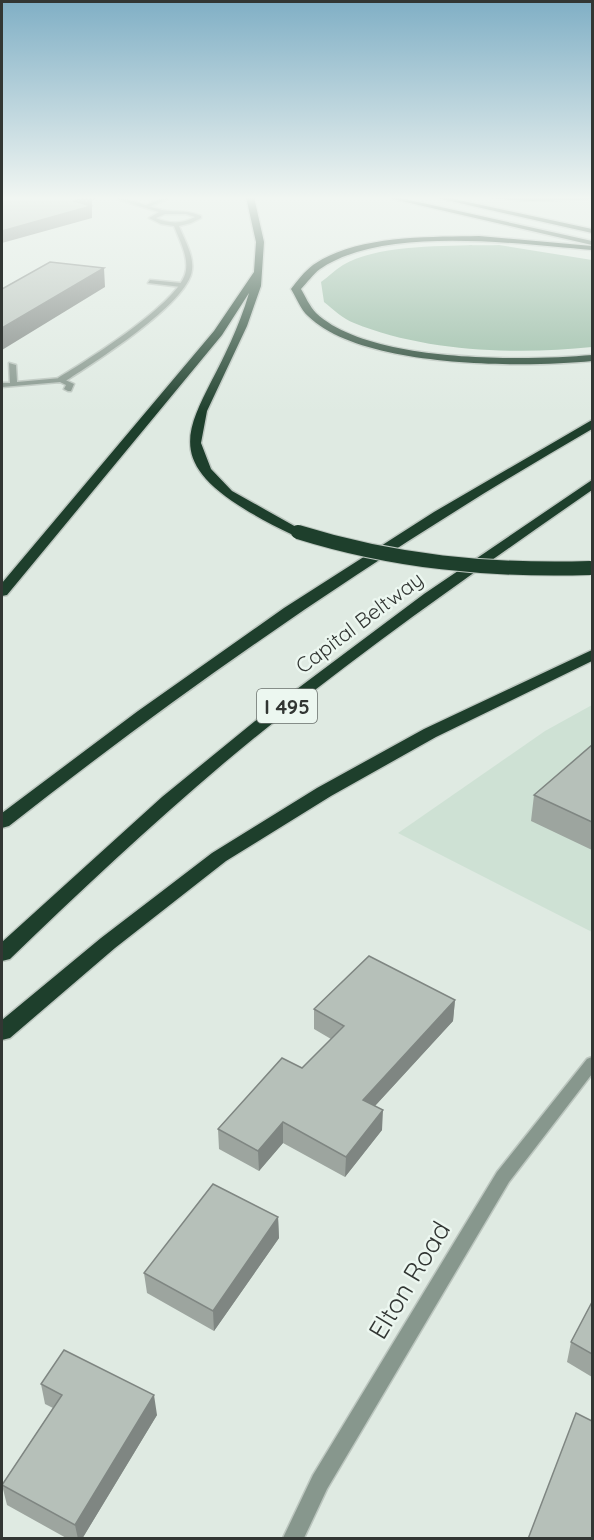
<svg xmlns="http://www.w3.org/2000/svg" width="594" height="1540" font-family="Quicksand,sans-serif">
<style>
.built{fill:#cee1d4}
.forest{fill:#95b9a2}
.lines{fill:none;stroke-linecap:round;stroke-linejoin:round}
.service-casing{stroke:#bcc6bf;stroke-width:3}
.minor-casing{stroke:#bcc6bf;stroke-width:3}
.primary-casing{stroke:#bcc6bf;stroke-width:3}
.motorway-casing{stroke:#bcc6bf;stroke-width:3}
.service{fill:#87978d;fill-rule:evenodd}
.minor{fill:#87978d;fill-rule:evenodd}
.primary{fill:#3a5644;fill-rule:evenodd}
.motorway{fill:#1e3f2c;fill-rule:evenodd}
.motorway-bridge-casing{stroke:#bcc6bf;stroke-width:16;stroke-linecap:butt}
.motorway-bridge{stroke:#1e3f2c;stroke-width:14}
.wall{fill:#9da59f}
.shaded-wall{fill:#7f8682}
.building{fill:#b6c0b9;stroke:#7f8682;stroke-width:1.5}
.labels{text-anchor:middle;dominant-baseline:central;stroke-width:5;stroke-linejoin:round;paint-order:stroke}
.shield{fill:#ecf7f0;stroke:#6a706c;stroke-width:1.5}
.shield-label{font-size:20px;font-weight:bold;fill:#323633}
.street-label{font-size:21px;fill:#323633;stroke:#ecf7f0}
.near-street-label{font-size:26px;fill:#323633;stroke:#ecf7f0}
</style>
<rect width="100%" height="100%" fill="#dfeae2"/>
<path class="built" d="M 592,705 L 592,932 L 398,833 L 545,731 Z"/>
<path class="forest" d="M 499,245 L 592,260 L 592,347 C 518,355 425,352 354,323 C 343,319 333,309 324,302 L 321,282 C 328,277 335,270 343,265 C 379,243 457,246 499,245 Z"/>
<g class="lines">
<g class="service-casing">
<path id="service" d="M 166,197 L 173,197 L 148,207 L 143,206 Z
M 150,280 L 181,283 L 184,285 L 181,287 L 148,283 Z
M 9,363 L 16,365 L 17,382 L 61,378 L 74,384 L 71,391 L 68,391 L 64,389 L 66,385 L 60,382 L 2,387 L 2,383 L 10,383 Z"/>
</g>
<g class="minor-casing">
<path id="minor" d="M 110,197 C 128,197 145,206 162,210 C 178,213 184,209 201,216 L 201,218 L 191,223 L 179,226 C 184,239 194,255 192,270 C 189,303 92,364 64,382 L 58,382 L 58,378 C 86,361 183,301 186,270 C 188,255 179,239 174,226 L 161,224 L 149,218 L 159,212 ZM 165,214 L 186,214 L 195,217 C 183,224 169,224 156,218 Z
M 592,1057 L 592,1074 L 509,1182 L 327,1489 L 304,1538 L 283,1538 L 313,1475 L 497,1172 L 587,1059 Z"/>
</g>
<g class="primary-casing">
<path id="primary" d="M 384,197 L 396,197 L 592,241 L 592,245 Z
M 433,197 L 445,197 L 592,229 L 592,233 Z"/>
</g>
<g class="motorway-casing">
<path id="motorway" d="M 246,197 L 254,197 L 264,242 L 261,286 L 247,326 L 207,411 L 201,443 L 211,469 L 232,491 L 305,532 L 303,535 L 293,535 C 118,451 211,423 249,293 L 222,335 L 7,595 L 2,596 L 2,583 L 214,331 L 254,272 L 256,242 Z
M 474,197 L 592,197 L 592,199 L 531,201 Z
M 479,236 L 592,246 L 592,250 C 518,244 384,225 320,269 C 313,274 307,283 301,289 C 305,296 310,307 316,313 C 369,363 522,361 592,355 L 592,361 C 522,368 361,368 308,316 C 301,310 296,297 291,289 C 297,281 305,271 313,265 C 356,235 429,237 479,236 Z
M 592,420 L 592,429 C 388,547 195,680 9,826 L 2,828 L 2,813 L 138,711 L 284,608 L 434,512 Z
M 592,480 L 592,490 C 467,577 341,665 224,763 C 150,826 79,892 10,959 L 2,961 L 2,942 L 162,797 L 265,713 L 424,594 Z
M 592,650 L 592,661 L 436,737 L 331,796 L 226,861 L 115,948 L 10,1038 L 2,1040 L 2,1020 L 101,938 L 212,853 L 317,788 L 424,729 Z"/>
</g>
<use href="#service" class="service"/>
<use href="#minor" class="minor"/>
<use href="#primary" class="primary"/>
<use href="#motorway" class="motorway"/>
<g class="motorway-bridge-casing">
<path id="motorway-bridge" d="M 298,532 C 394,562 489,571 590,568"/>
</g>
<use href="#motorway-bridge" class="motorway-bridge"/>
</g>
<path class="wall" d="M 592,745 L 592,850 L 531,821 L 534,795 Z
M 455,1000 L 453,1021 L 375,1106 L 382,1130 L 345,1177 L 283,1143 L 259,1171 L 219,1149 L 218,1129 L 302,1068 L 331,1039 L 314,1029 L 314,1009 Z
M 278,1217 L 279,1238 L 214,1331 L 147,1293 L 144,1273 Z
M 592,1302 L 592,1377 L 567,1362 L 571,1342 Z
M 41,1384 L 157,1415 L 82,1539 L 68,1539 L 7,1505 L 2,1485 L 53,1408 L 45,1404 Z"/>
<path class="shaded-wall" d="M 75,197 L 106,197 L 92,200 L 92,218 L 2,243 L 2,231 Z
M 104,268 L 105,287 L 2,350 L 2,328 Z
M 455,1000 L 453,1021 L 362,1120 L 363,1100 Z
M 383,1110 L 382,1130 L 345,1177 L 346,1157 Z
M 283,1122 L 283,1143 L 259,1171 L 258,1151 Z
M 278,1217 L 279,1238 L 214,1331 L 213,1311 Z
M 154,1395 L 157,1415 L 82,1539 L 78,1539 L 75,1525 Z"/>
<path class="building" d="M 2,197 L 91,197 L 74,201 L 91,206 L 2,231 Z
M 50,262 L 104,268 L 2,328 L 2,289 Z
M 592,745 L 592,822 L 534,795 Z
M 369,956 L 455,1000 L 363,1100 L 383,1110 L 346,1157 L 283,1122 L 258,1151 L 218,1129 L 282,1058 L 302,1068 L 344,1026 L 314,1009 Z
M 213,1184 L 278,1217 L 213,1311 L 144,1273 Z
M 592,1302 L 592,1354 L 571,1342 Z
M 64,1350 L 154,1395 L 75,1525 L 2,1485 L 62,1395 L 41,1384 Z
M 576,1413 L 592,1421 L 592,1539 L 528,1539 Z"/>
<linearGradient id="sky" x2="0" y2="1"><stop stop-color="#80afc5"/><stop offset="0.48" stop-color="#f1f6f2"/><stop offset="1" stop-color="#f1f6f2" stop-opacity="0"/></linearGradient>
<rect width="594" height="413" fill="url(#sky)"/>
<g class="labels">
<rect class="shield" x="257" y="689" width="60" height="34" rx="4.5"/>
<g class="shield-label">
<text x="287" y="706">I 495</text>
</g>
<g class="street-label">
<text transform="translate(359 622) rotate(-37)">Capital Beltway</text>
</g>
<g class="near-street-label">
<text transform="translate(409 1280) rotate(-59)">Elton Road</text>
</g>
</g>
<rect width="594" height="1540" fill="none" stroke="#323633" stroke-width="6"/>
</svg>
